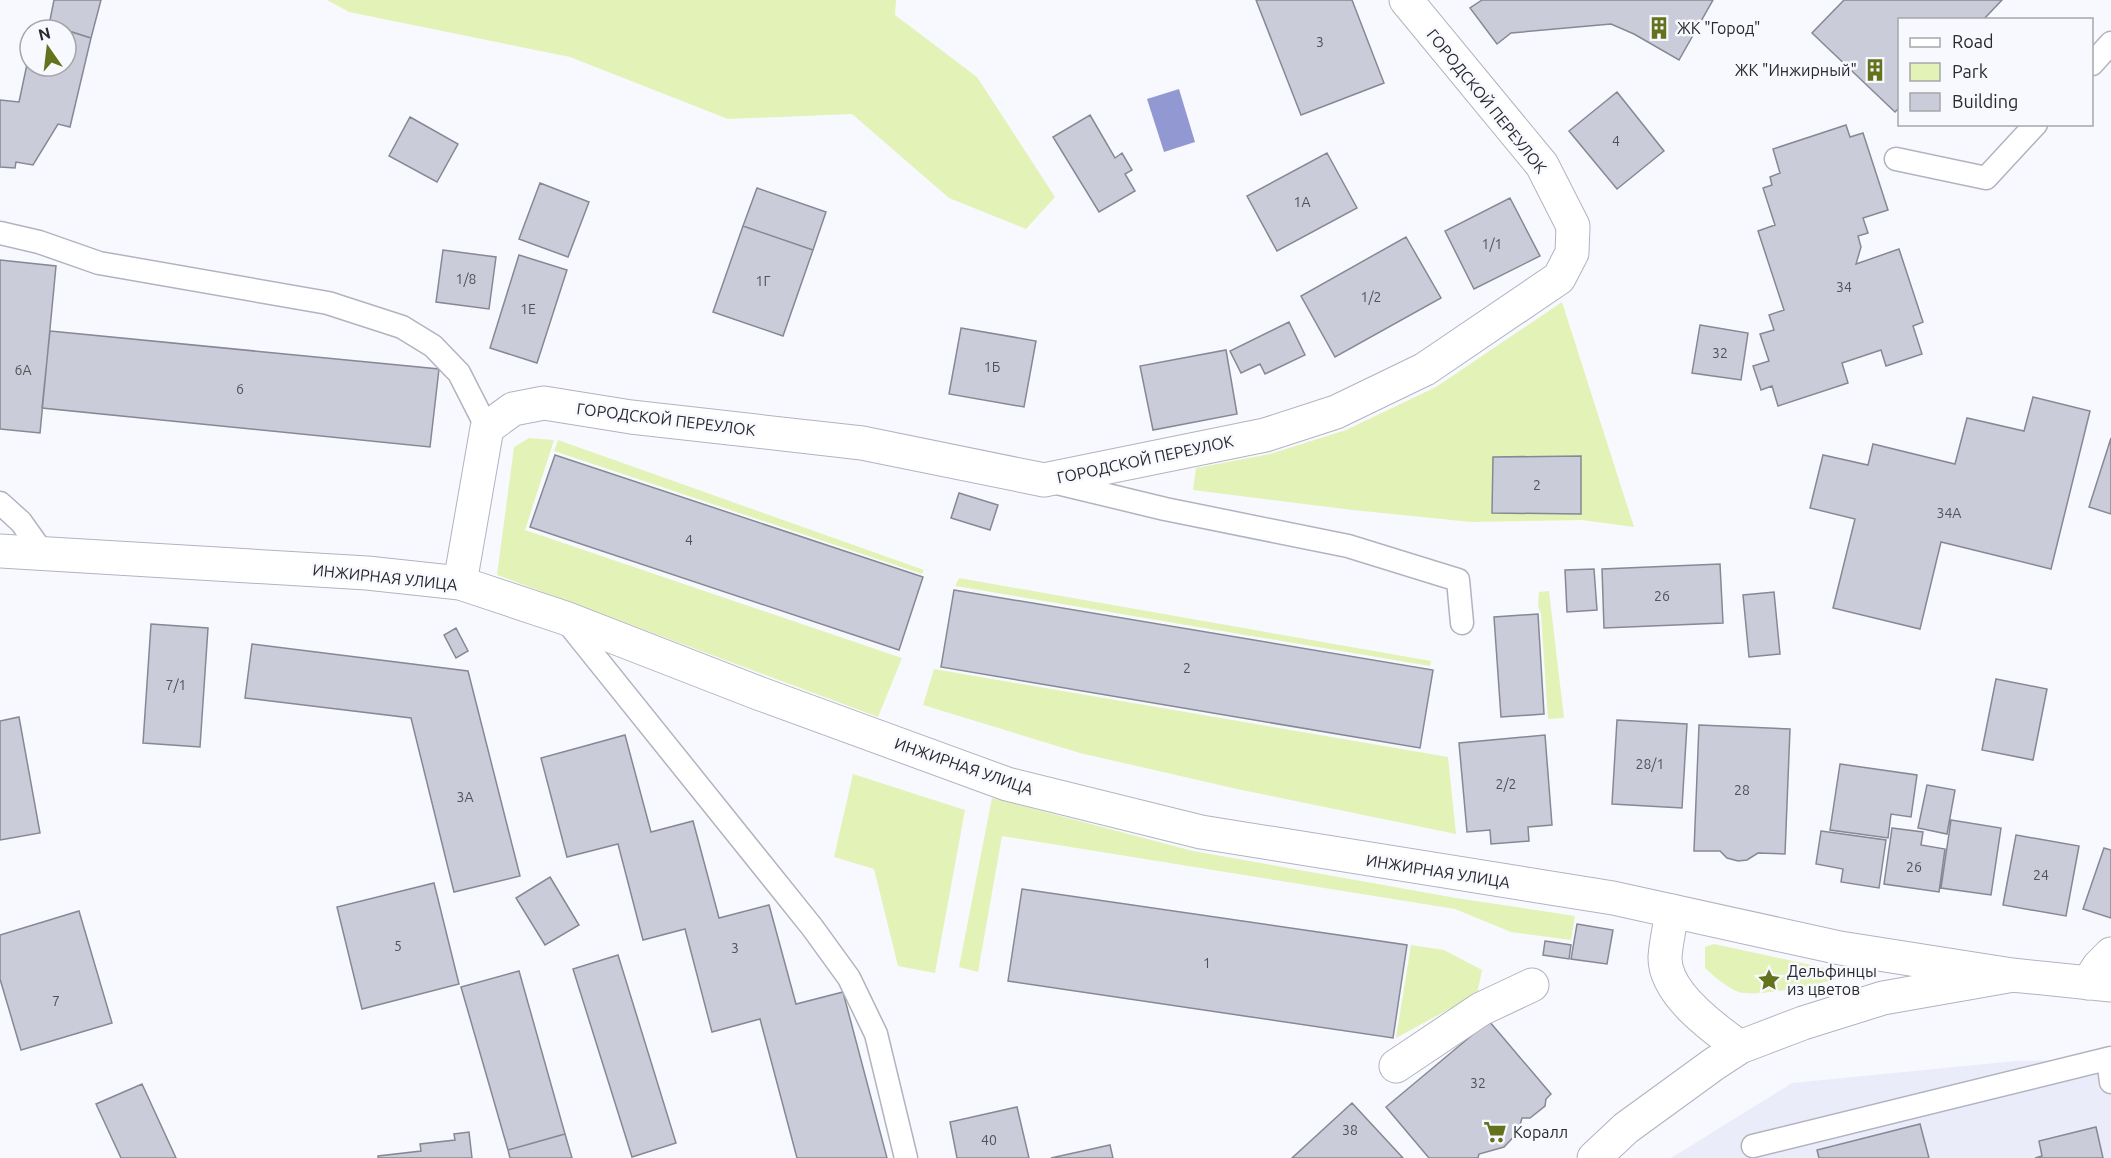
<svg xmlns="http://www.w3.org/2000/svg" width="2111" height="1158" font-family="Ubuntu,sans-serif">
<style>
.built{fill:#eaecf9}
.green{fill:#e3f2b7}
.water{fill:#9299d2}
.building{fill:#caccd9;stroke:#868894;stroke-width:1.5}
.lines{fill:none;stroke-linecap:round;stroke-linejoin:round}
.service-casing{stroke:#b1b3c0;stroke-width:25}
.minor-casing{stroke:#b1b3c0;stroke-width:35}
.tertiary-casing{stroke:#b1b3c0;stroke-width:35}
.service{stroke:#fff;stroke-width:22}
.minor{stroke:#fff;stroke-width:33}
.tertiary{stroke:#fff;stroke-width:33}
.labels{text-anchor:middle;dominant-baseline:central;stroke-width:5;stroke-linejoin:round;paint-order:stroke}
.number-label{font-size:14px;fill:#515259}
.poi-label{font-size:16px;fill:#29292e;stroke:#f8f9ff;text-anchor:start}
.street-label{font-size:16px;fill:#29292e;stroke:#f8f9ff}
</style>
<rect width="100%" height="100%" fill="#f8f9ff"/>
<path class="built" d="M 2111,1060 L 2111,1158 L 1671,1158 L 1792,1083 L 2015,1061 Z"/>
<path class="green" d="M 327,0 L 896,0 L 895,15 L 977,77 L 1055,197 L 1026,229 L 949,198 L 852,114 L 728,119 L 570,57 L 349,12 Z
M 1562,302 L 1634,527 L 1582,520 L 1471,522 L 1353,510 L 1193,490 L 1196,468 L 1270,454 L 1346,430 L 1436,387 Z
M 529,438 L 554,440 L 525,530 L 902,658 L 878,717 L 497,575 L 514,447 Z
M 558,440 L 924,570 L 922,574 L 554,451 Z
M 959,578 L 1431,661 L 1430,666 L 955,586 Z
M 1549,591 L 1564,718 L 1548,719 L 1541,614 L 1538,606 L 1539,592 Z
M 934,669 L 1448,757 L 1456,834 L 1237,789 L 1080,753 L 923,705 Z
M 853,774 L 965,810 L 935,973 L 898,966 L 874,869 L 834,857 Z
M 992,798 L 1193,851 L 1456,898 L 1575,916 L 1571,940 L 1511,932 L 1455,909 L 1002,836 L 978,972 L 959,967 Z
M 1714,944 L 1848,973 L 1842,978 C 1821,983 1759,998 1739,992 C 1729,989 1712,975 1705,968 L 1705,947 Z
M 1411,945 L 1444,950 L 1482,970 L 1477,994 L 1396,1038 Z"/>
<path class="water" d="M 1179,89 L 1195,142 L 1164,152 L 1147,99 Z"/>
<path class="building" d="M 54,0 L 101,0 L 91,38 L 49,25 Z
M 1256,0 L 1352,0 L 1384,83 L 1301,115 Z
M 1482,0 L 1713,0 L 1679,60 L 1634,34 L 1611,24 L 1511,33 L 1497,44 L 1470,8 Z
M 1844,0 L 2002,0 L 1983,20 L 1900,20 L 1900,107 L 1895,112 L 1812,33 Z
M 66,30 L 91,38 L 70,127 L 58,124 L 33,165 L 16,162 L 15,168 L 0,167 L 0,100 L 19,102 L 30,50 L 30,66 L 66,66 Z
M 1617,92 L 1664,151 L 1617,189 L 1569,131 Z
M 1090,115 L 1115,158 L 1122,153 L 1132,170 L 1125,174 L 1135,191 L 1099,212 L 1053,137 Z
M 410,117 L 458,144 L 437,182 L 389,156 Z
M 1846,125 L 1850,137 L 1863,133 L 1888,210 L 1863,218 L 1868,233 L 1858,236 L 1861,247 L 1856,264 L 1899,249 L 1923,322 L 1913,326 L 1922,354 L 1886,366 L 1881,350 L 1842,363 L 1848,383 L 1778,406 L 1772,386 L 1761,390 L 1753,366 L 1769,361 L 1760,334 L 1774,330 L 1769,315 L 1784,310 L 1758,231 L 1775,225 L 1763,188 L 1772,185 L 1770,177 L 1780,173 L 1773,149 Z
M 1327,153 L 1357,208 L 1277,251 L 1247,196 Z
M 540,183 L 589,202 L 568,257 L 519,239 Z
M 757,188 L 826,212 L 813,250 L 743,226 Z
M 1510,198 L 1540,256 L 1474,289 L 1445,231 Z
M 743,226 L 813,250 L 783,336 L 713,312 Z
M 1406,237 L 1441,298 L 1335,357 L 1301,296 Z
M 443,250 L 496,257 L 489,309 L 436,302 Z
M 519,255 L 567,270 L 537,363 L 490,348 Z
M 0,260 L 56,266 L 40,433 L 0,429 Z
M 1289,322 L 1305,355 L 1265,374 L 1260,364 L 1241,373 L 1230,351 Z
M 1700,325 L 1748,333 L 1741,380 L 1692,373 Z
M 961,328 L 1036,341 L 1024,407 L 949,394 Z
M 50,331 L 439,369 L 430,447 L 42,408 Z
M 1226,350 L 1237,414 L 1153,430 L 1140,366 Z
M 2033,397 L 2090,411 L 2051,569 L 1941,542 L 1920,629 L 1833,608 L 1855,519 L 1810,508 L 1823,455 L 1868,465 L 1873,444 L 1955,464 L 1967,418 L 2024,431 Z
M 2111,438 L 2111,514 L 2089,507 Z
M 555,455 L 923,577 L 899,650 L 530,527 Z
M 1581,456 L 1581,514 L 1492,513 L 1493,457 Z
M 959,493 L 998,505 L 990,530 L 951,518 Z
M 1720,564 L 1723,623 L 1604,628 L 1602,569 Z
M 1594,569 L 1597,610 L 1567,612 L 1565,570 Z
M 954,590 L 1433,670 L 1420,748 L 941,667 Z
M 1774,592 L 1780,654 L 1749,657 L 1743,595 Z
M 1538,614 L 1544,714 L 1501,717 L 1494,617 Z
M 151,624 L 208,628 L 200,747 L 143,743 Z
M 456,628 L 468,651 L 456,658 L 444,635 Z
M 252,644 L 468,671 L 520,876 L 454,892 L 411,718 L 245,698 Z
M 1996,679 L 2047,689 L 2033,760 L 1982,750 Z
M 19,717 L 40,833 L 0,840 L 0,721 Z
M 1617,720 L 1687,724 L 1682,808 L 1612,804 Z
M 1699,725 L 1790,729 L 1785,854 L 1758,853 L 1747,860 L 1738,861 L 1727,858 L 1720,851 L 1694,851 Z
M 625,735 L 651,832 L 693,821 L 719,918 L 769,905 L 796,1004 L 843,992 L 887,1158 L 797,1158 L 760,1019 L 712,1032 L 685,929 L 643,940 L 618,844 L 567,857 L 541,758 Z
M 1545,735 L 1552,825 L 1528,827 L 1529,841 L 1491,844 L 1490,830 L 1467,832 L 1459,743 Z
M 1840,764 L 1917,775 L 1911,817 L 1891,814 L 1888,838 L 1830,830 Z
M 1927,785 L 1955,790 L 1947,834 L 1918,828 Z
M 1951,820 L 2001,828 L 1991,895 L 1941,888 Z
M 1892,828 L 1923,832 L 1921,845 L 1945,849 L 1939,892 L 1884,884 Z
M 1821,831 L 1886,840 L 1879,888 L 1841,882 L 1843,869 L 1816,864 Z
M 2016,835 L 2079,846 L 2066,916 L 2003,905 Z
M 2104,848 L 2111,850 L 2111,918 L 2083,909 Z
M 550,877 L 579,925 L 545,945 L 516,898 Z
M 434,883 L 459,984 L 362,1009 L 337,907 Z
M 1022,889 L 1407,945 L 1393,1038 L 1008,981 Z
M 79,911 L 112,1023 L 21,1050 L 0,979 L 0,935 Z
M 1577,924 L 1613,930 L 1607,964 L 1571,959 Z
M 1545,941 L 1571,945 L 1569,959 L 1543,955 Z
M 618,955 L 676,1143 L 632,1157 L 573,969 Z
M 519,971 L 565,1134 L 508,1150 L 461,987 Z
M 1489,1021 L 1551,1094 L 1546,1099 L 1545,1106 L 1530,1118 L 1522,1118 L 1518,1132 L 1504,1147 L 1479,1154 L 1478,1158 L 1429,1158 L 1386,1107 Z
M 142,1084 L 176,1158 L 121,1158 L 96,1104 Z
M 1352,1103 L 1403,1158 L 1292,1158 Z
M 1017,1107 L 1029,1158 L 957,1158 L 950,1122 Z
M 1920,1124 L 1929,1158 L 1819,1158 L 1817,1150 Z
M 2096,1127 L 2103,1158 L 2035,1158 L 2042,1156 L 2039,1141 Z
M 469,1132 L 472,1158 L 378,1158 L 378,1156 L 421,1151 L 420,1144 L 455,1140 L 454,1134 Z
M 565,1134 L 572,1158 L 510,1158 L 508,1150 Z
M 1110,1145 L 1113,1158 L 1051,1158 Z"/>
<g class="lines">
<g class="service-casing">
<path id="service" d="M 2092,64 L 2111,43
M 1896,159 L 1986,178 L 2036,124
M 0,233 L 39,242 L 99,263 L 328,303 L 402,327 L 433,346 L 459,373 L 487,428
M 1053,482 L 1165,509 L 1348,546 L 1458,580 L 1462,623
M 0,503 L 21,522 L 43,553
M 567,622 L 812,927 L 849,978 L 876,1034 L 906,1158
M 2108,1059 L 2111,1082
M 1753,1146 L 2111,1058"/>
</g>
<g class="minor-casing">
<path id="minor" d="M 460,583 L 487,428 L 513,409 L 544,403 L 631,417 L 862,443 L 1044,480 L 1265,435 L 1336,412 L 1425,369 L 1559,278 L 1572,253 L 1573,226 L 1542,165 L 1406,0
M 1672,911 C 1670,926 1666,942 1665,957 C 1664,993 1714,1029 1740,1047
M 2088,983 L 2099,966 L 2111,954
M 1396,1066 L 1481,1009 L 1532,985
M 1594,1158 L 1626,1128 L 1714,1064 L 1740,1047 L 1803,1023 L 1883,998 L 2008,976"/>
</g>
<g class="tertiary-casing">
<path id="tertiary" d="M 0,551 L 367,573 L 460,583 L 565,618 L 758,693 L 1007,784 L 1201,832 L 1613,898 L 1840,948 L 2012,975 L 2111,985"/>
</g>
<use href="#service" class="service"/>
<use href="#minor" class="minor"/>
<use href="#tertiary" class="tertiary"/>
</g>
<defs>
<g id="building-bare" transform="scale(1.8)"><path d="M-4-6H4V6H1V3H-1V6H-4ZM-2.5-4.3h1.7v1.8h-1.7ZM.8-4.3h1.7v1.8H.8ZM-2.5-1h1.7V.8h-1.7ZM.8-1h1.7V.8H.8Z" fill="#64721e" stroke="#f8f9ff" stroke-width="2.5" paint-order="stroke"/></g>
<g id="sight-bare" transform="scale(1.8)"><path d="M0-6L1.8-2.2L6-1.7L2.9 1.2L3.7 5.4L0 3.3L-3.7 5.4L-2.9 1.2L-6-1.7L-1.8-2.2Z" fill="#64721e" stroke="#f8f9ff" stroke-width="2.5" paint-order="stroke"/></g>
<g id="supermarket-bare" transform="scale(1.8)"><path d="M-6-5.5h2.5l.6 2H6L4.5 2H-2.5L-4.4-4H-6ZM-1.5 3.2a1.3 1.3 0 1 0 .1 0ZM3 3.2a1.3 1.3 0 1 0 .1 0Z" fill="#64721e" stroke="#f8f9ff" stroke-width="2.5" paint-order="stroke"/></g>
</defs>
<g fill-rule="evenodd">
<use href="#building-bare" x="1659" y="28"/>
<use href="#building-bare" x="1875" y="70"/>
<use href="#sight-bare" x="1769" y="980"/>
<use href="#supermarket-bare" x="1495" y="1132"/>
</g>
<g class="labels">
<g class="number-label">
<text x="1320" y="42">3</text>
<text x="1616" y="141">4</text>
<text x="1302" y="202">1А</text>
<text x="1492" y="244">1/1</text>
<text x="466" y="279">1/8</text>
<text x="763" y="281">1Г</text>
<text x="1844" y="287">34</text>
<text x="1371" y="297">1/2</text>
<text x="528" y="309">1Е</text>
<text x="1720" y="353">32</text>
<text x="992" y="367">1Б</text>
<text x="23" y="370">6А</text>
<text x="240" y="389">6</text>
<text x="1537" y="485">2</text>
<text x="1949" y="513">34А</text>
<text x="689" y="540">4</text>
<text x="1662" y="596">26</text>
<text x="1187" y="668">2</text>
<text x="176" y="685">7/1</text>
<text x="1650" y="764">28/1</text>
<text x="1506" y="784">2/2</text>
<text x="1742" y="790">28</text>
<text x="465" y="797">3А</text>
<text x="1914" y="867">26</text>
<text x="2041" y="875">24</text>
<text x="398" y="946">5</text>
<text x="735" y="948">3</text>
<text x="1207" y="963">1</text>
<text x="56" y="1001">7</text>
<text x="1478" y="1083">32</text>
<text x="1350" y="1130">38</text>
<text x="989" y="1140">40</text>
</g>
<g class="poi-label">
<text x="1677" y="28">ЖК "Город"</text>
<text x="1857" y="70" text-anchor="end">ЖК "Инжирный"</text>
<text x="1787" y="971">Дельфинцы<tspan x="1787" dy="18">из цветов</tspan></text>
<text x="1513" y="1132">Коралл</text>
</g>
<g class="street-label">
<text transform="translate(1487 101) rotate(51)">ГОРОДСКОЙ ПЕРЕУЛОК</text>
<text transform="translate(666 419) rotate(7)">ГОРОДСКОЙ ПЕРЕУЛОК</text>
<text transform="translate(1145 459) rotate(-12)">ГОРОДСКОЙ ПЕРЕУЛОК</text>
<text transform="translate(385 577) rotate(6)">ИНЖИРНАЯ УЛИЦА</text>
<text transform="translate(964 766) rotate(19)">ИНЖИРНАЯ УЛИЦА</text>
<text transform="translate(1438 871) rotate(9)">ИНЖИРНАЯ УЛИЦА</text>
</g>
</g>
<rect x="1898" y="18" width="195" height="108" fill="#f8f9ff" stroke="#a5a6ab" stroke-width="1.5"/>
<rect x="1910" y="38" width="30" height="9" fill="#ffffff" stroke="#a5a6ab" stroke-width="1.5"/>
<text x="1952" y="48" font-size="18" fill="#29292e">Road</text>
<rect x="1910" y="63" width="30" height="18" fill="#e3f2b7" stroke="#a5a6ab" stroke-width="1.5"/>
<text x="1952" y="78" font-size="18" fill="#29292e">Park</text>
<rect x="1910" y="93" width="30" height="18" fill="#caccd9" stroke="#a5a6ab" stroke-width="1.5"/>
<text x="1952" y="108" font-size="18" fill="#29292e">Building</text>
<g transform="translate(48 48) rotate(346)"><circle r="28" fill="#f8f9ff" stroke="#a5a6ab" stroke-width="1.5"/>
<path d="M0-4.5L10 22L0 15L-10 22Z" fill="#64721e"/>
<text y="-9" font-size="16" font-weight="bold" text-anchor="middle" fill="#29292e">N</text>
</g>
</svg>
